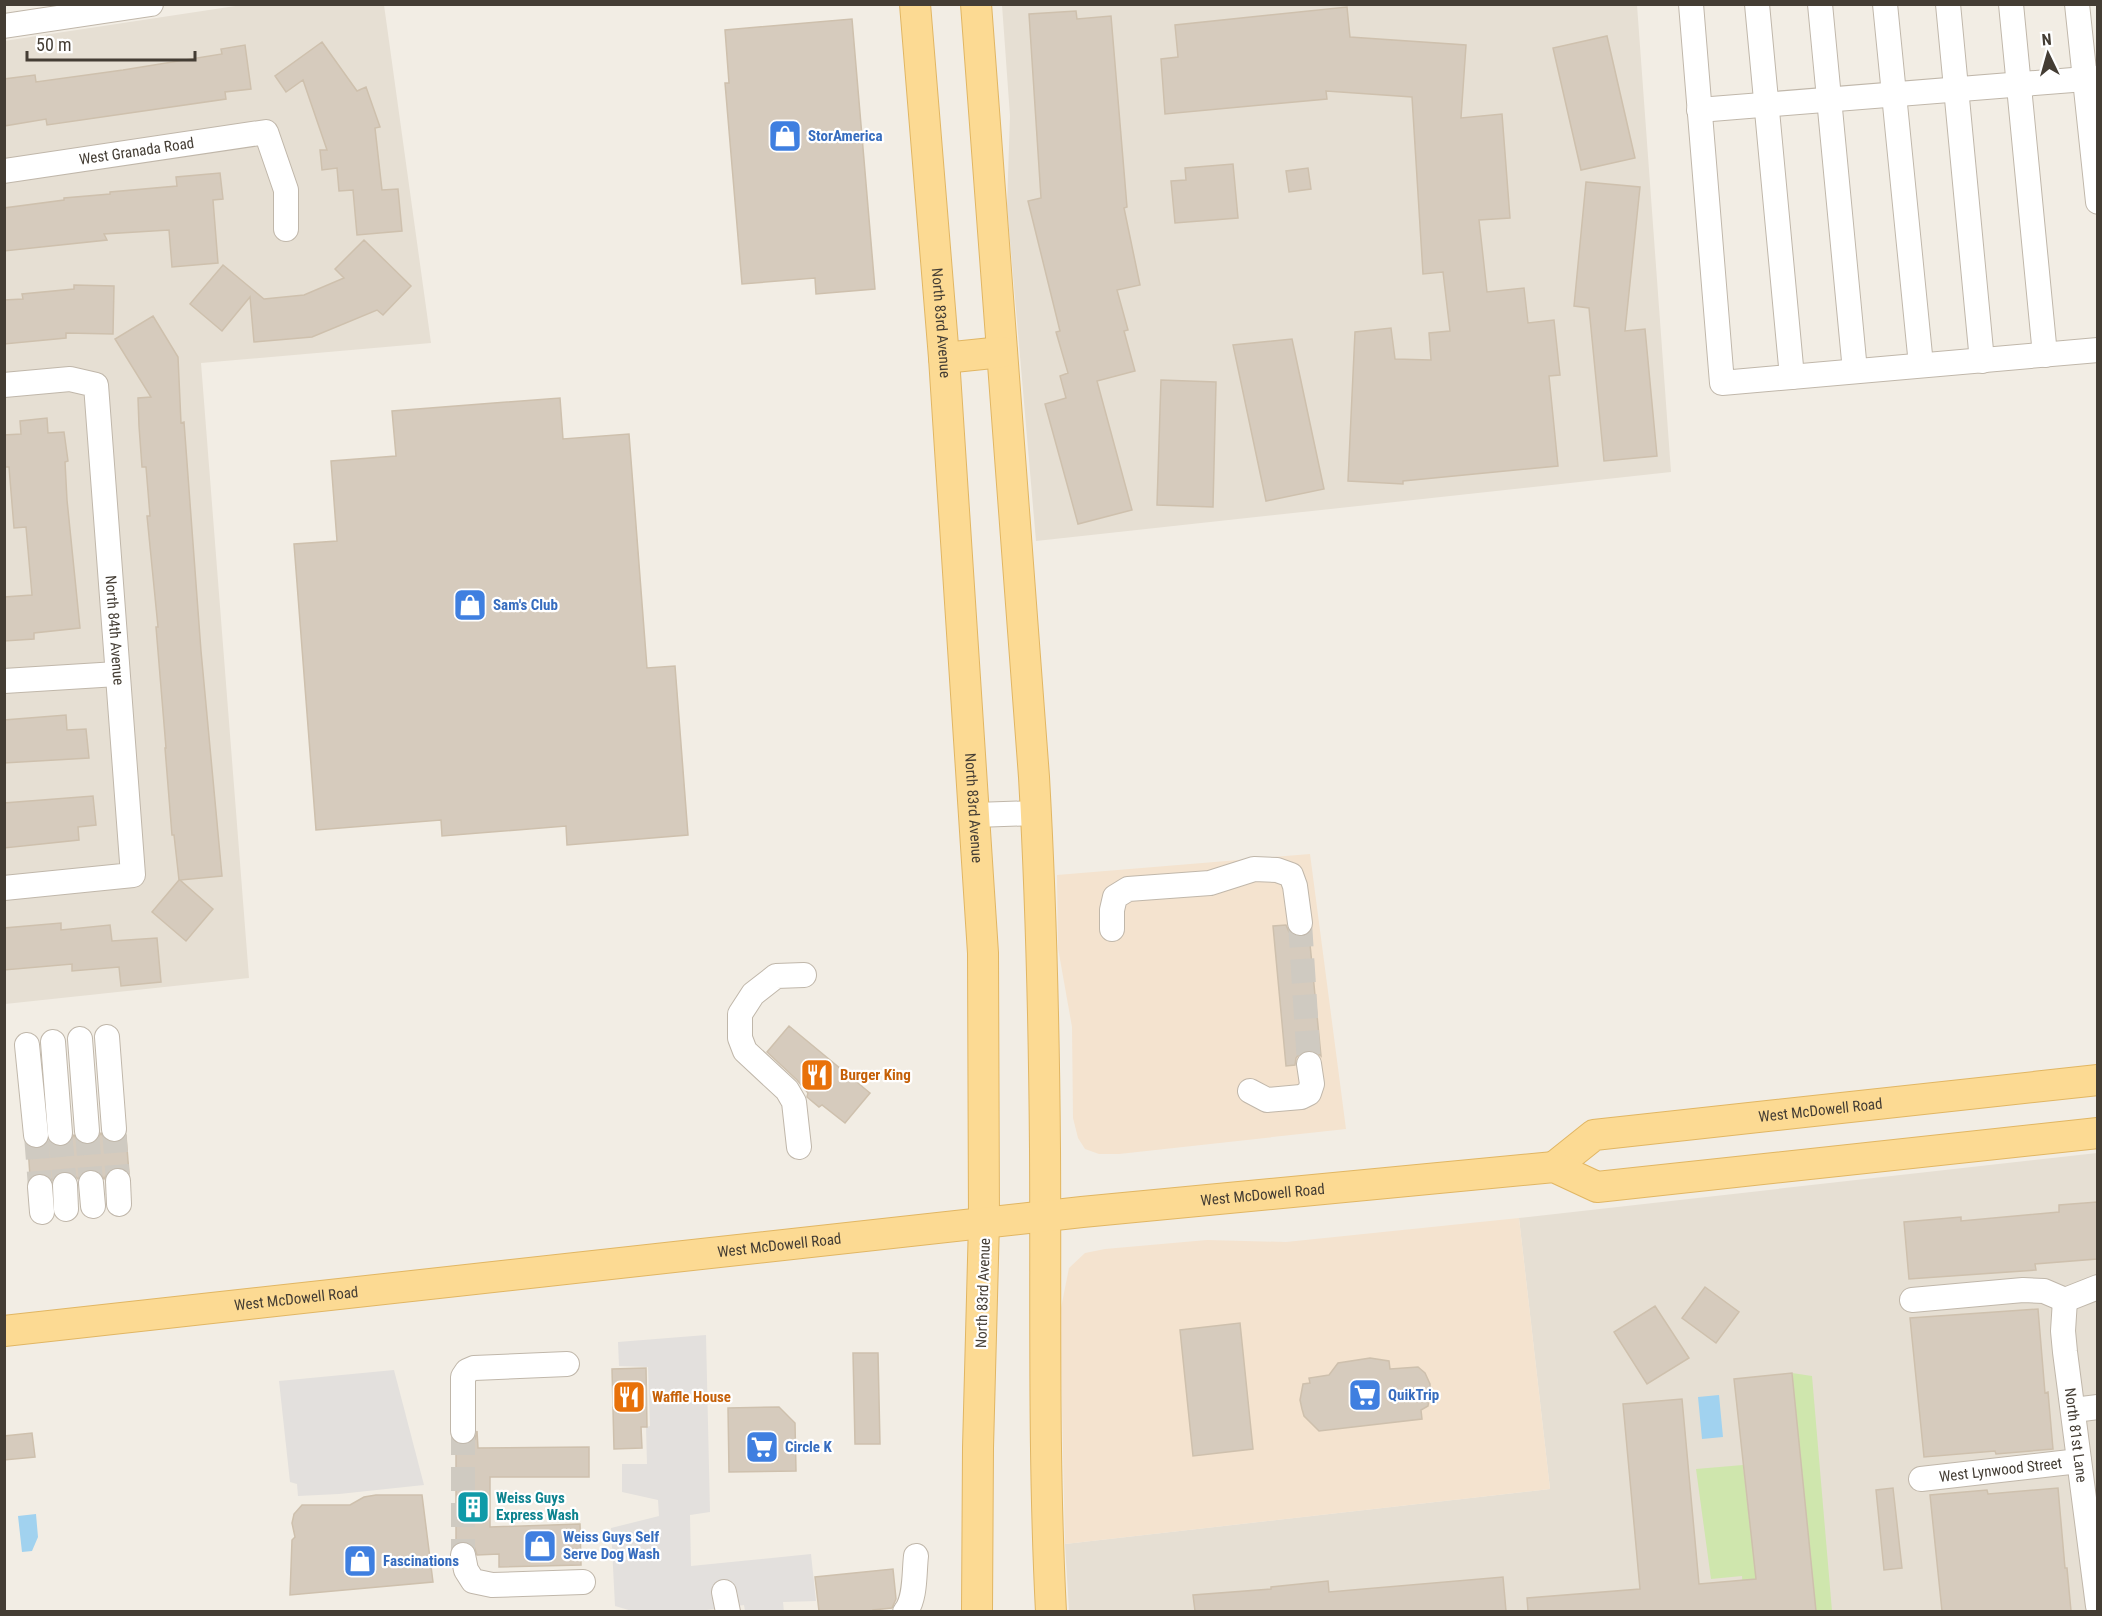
<svg xmlns="http://www.w3.org/2000/svg" width="2102" height="1616" font-family="'Roboto Condensed',sans-serif">
<style>
.residential{fill:#e6dfd3}
.commercial{fill:#f4e3cf}
.green{fill:#cfe6ad}
.parking{fill:#e3e0dd}
.water{fill:#a1d2ef}
.building{fill:#d6cbbd;stroke:#cec0ad;stroke-width:1.5}
.lines{fill:none;stroke-linecap:round;stroke-linejoin:round}
.minor-tunnel{stroke:#cfcac1;stroke-width:24;stroke-dasharray:24 12;stroke-linecap:butt}
.minor-casing{stroke:#c0b7aa;stroke-width:26}
.major-casing{stroke:#e1b663;stroke-width:32}
.minor{stroke:#fff;stroke-width:24}
.major{stroke:#fcda93;stroke-width:30}
.labels{text-anchor:middle;dominant-baseline:central;stroke-width:4.5;stroke-linejoin:round;paint-order:stroke}
.shop-label{font-size:15px;font-weight:bold;fill:#366cbe;stroke:#fff;text-anchor:start}
.street-label{font-size:15px;fill:#443d34;stroke:#fff}
.food-label{font-size:15px;font-weight:bold;fill:#c56008;stroke:#fff;text-anchor:start}
.culture-label{font-size:15px;font-weight:bold;fill:#0d838f;stroke:#fff;text-anchor:start}
</style>
<rect width="100%" height="100%" fill="#f2ede4"/>
<path class="residential" d="M 242,5 L 384,5 L 431,343 L 201,363 L 249,978 L 5,1004 L 4,41 Z
M 1002,5 L 1637,5 L 1671,472 L 1036,541 L 1007,206 L 1010,116 Z
M 2097,1153 L 2097,1611 L 1069,1611 L 1065,1544 L 1550,1489 L 1519,1218 Z"/>
<path class="commercial" d="M 1310,854 L 1346,1129 L 1119,1154 L 1099,1154 L 1085,1149 L 1078,1138 L 1073,1118 L 1072,1027 L 1058,948 L 1057,875 Z
M 1519,1218 L 1550,1489 L 1065,1544 L 1060,1313 L 1069,1268 L 1085,1253 L 1105,1249 L 1207,1240 L 1286,1242 Z"/>
<path class="green" d="M 1792,1373 L 1812,1376 L 1832,1611 L 1816,1611 Z
M 1743,1465 L 1760,1611 L 1744,1611 L 1742,1576 L 1711,1579 L 1696,1469 Z"/>
<path class="parking" d="M 706,1335 L 710,1512 L 690,1515 L 691,1566 L 811,1554 L 816,1601 L 783,1602 L 784,1612 L 745,1611 L 744,1605 L 707,1610 L 707,1612 L 632,1611 L 615,1606 L 611,1528 L 659,1516 L 658,1500 L 622,1492 L 622,1464 L 647,1464 L 646,1427 L 650,1426 L 648,1367 L 619,1366 L 618,1342 Z
M 394,1370 L 424,1485 L 339,1494 L 298,1496 L 297,1484 L 290,1482 L 279,1381 Z"/>
<path class="water" d="M 1719,1395 L 1723,1437 L 1702,1439 L 1698,1397 Z
M 36,1514 L 38,1537 L 32,1551 L 22,1552 L 18,1516 Z"/>
<path class="building" d="M 1347,7 L 1350,37 L 1466,45 L 1461,118 L 1502,114 L 1510,218 L 1479,220 L 1487,292 L 1524,288 L 1528,323 L 1554,320 L 1560,375 L 1549,376 L 1558,466 L 1403,481 L 1403,484 L 1348,481 L 1355,332 L 1391,328 L 1395,359 L 1431,360 L 1429,333 L 1450,331 L 1443,272 L 1423,274 L 1412,97 L 1326,91 L 1327,99 L 1165,114 L 1161,59 L 1178,57 L 1175,25 Z
M 1076,11 L 1077,19 L 1111,16 L 1127,207 L 1124,208 L 1140,285 L 1117,290 L 1128,330 L 1124,331 L 1135,371 L 1097,381 L 1132,510 L 1078,524 L 1045,404 L 1066,398 L 1060,376 L 1068,373 L 1056,332 L 1060,331 L 1028,201 L 1041,198 L 1029,14 Z
M 852,19 L 875,289 L 816,294 L 815,278 L 742,284 L 725,83 L 729,83 L 725,30 Z
M 1607,36 L 1635,158 L 1581,170 L 1553,48 Z
M 322,42 L 357,91 L 366,87 L 380,127 L 375,128 L 382,190 L 398,189 L 402,231 L 357,235 L 353,190 L 339,191 L 337,168 L 322,170 L 320,150 L 327,150 L 303,80 L 286,92 L 275,76 Z
M 245,45 L 251,89 L 225,92 L 226,99 L 47,125 L 46,119 L 4,126 L 4,79 L 35,75 L 36,82 L 123,70 L 222,54 L 221,49 Z
M 1233,164 L 1238,218 L 1175,223 L 1171,181 L 1186,180 L 1185,168 Z
M 1308,168 L 1311,189 L 1289,192 L 1286,171 Z
M 220,173 L 223,199 L 213,200 L 218,263 L 172,267 L 169,230 L 104,234 L 107,240 L 4,251 L 4,208 L 64,200 L 64,198 L 110,194 L 110,192 L 177,186 L 176,177 Z
M 1586,182 L 1640,187 L 1625,331 L 1645,329 L 1657,456 L 1604,461 L 1589,308 L 1574,306 Z
M 364,240 L 411,286 L 383,315 L 377,310 L 312,337 L 254,342 L 250,297 L 222,331 L 190,304 L 223,265 L 264,299 L 304,295 L 344,278 L 335,269 Z
M 74,285 L 114,286 L 113,334 L 66,333 L 66,338 L 4,344 L 4,300 L 23,299 L 22,294 L 74,289 Z
M 153,316 L 178,357 L 181,423 L 184,422 L 201,651 L 222,876 L 180,880 L 213,909 L 186,941 L 152,912 L 179,880 L 174,835 L 172,835 L 165,748 L 166,748 L 156,627 L 158,627 L 147,516 L 150,516 L 146,467 L 142,467 L 139,426 L 138,398 L 151,397 L 115,339 Z
M 1292,339 L 1324,489 L 1266,501 L 1233,345 Z
M 1161,380 L 1216,382 L 1213,507 L 1157,505 Z
M 560,398 L 563,439 L 629,434 L 647,668 L 675,666 L 688,835 L 567,845 L 566,826 L 442,836 L 441,820 L 316,830 L 294,544 L 337,541 L 331,461 L 396,456 L 392,411 Z
M 47,418 L 48,433 L 64,432 L 68,461 L 65,462 L 67,500 L 80,628 L 34,633 L 34,639 L 4,641 L 4,597 L 32,595 L 26,527 L 14,528 L 9,467 L 4,467 L 4,435 L 21,434 L 20,421 Z
M 66,715 L 67,730 L 86,729 L 89,758 L 4,763 L 4,720 Z
M 93,796 L 96,825 L 78,827 L 79,840 L 4,848 L 4,803 Z
M 61,923 L 61,930 L 110,925 L 112,941 L 157,938 L 161,982 L 121,986 L 119,967 L 72,971 L 72,964 L 4,970 L 4,928 Z
M 1286,925 L 1289,932 L 1295,936 L 1302,937 L 1309,934 L 1321,1056 L 1315,1051 L 1306,1050 L 1300,1053 L 1296,1058 L 1295,1065 L 1286,1066 L 1273,926 Z
M 789,1026 L 870,1093 L 845,1123 L 822,1105 L 819,1107 L 807,1097 L 808,1093 L 797,1080 L 767,1052 Z
M 101,1133 L 107,1142 L 114,1143 L 122,1141 L 126,1136 L 129,1173 L 124,1168 L 117,1167 L 110,1169 L 104,1179 L 98,1170 L 90,1169 L 82,1172 L 78,1179 L 72,1173 L 65,1171 L 57,1173 L 52,1180 L 47,1174 L 39,1173 L 30,1177 L 28,1146 L 38,1149 L 44,1147 L 49,1141 L 54,1146 L 62,1147 L 68,1144 L 74,1135 L 80,1144 L 89,1145 L 95,1142 Z
M 2097,1202 L 2097,1259 L 2035,1264 L 2036,1270 L 1909,1279 L 1904,1222 L 1961,1217 L 1961,1221 L 2059,1212 L 2059,1205 Z
M 1705,1287 L 1739,1312 L 1716,1343 L 1682,1318 Z
M 1655,1306 L 1689,1358 L 1647,1384 L 1614,1332 Z
M 2038,1309 L 2045,1393 L 2048,1392 L 2053,1449 L 1996,1454 L 1995,1451 L 1924,1457 L 1910,1318 Z
M 1240,1323 L 1253,1449 L 1193,1456 L 1180,1330 Z
M 853,1353 L 878,1353 L 880,1444 L 855,1444 Z
M 1370,1358 L 1389,1361 L 1390,1369 L 1418,1367 L 1425,1373 L 1430,1384 L 1430,1391 L 1428,1406 L 1421,1410 L 1422,1419 L 1319,1431 L 1304,1416 L 1302,1409 L 1300,1400 L 1303,1384 L 1310,1383 L 1309,1378 L 1329,1375 L 1338,1363 Z
M 646,1368 L 647,1427 L 641,1427 L 642,1448 L 614,1449 L 612,1369 Z
M 1792,1373 L 1816,1611 L 1528,1611 L 1527,1598 L 1640,1589 L 1623,1404 L 1682,1399 L 1699,1584 L 1756,1579 L 1734,1379 Z
M 779,1407 L 795,1423 L 796,1471 L 729,1472 L 728,1408 Z
M 477,1431 L 478,1448 L 589,1447 L 589,1477 L 490,1477 L 490,1527 L 580,1524 L 581,1565 L 499,1567 L 499,1554 L 477,1555 L 474,1546 L 468,1542 L 456,1543 L 456,1443 L 462,1445 L 470,1444 L 475,1439 Z
M 32,1433 L 35,1457 L 4,1460 L 4,1436 Z
M 1893,1488 L 1902,1568 L 1884,1570 L 1876,1490 Z
M 2058,1488 L 2065,1568 L 2067,1568 L 2071,1611 L 1942,1611 L 1930,1495 L 1987,1490 L 1988,1494 Z
M 376,1495 L 422,1495 L 433,1582 L 290,1595 L 292,1540 L 295,1537 L 292,1523 L 294,1514 L 302,1505 L 350,1505 L 364,1497 Z
M 893,1569 L 896,1599 L 892,1608 L 873,1610 L 873,1611 L 819,1611 L 815,1577 Z
M 1503,1577 L 1506,1611 L 1195,1611 L 1193,1595 L 1271,1589 L 1271,1587 L 1328,1581 L 1329,1592 Z"/>
<g class="lines">
<path class="minor-tunnel" d="M 1300,923 L 1309,1064
M 114,1129 L 118,1181
M 87,1131 L 91,1183
M 60,1133 L 65,1185
M 36,1135 L 40,1187
M 463,1431 L 463,1555"/>
<g class="minor-casing">
<g id="minor">
<path d="M 1691,4 L 1722,383 L 2098,350"/>
<path d="M 1757,4 L 1792,377"/>
<path d="M 1820,4 L 1855,371"/>
<path d="M 1885,4 L 1921,365"/>
<path d="M 1948,4 L 1982,361"/>
<path d="M 2011,4 L 2045,355"/>
<path d="M 2077,4 L 2098,202"/>
<path d="M 4,26 L 151,4"/>
<path d="M 1699,110 L 2098,78"/>
<path id="s1" d="M 4,171 L 266,132 L 286,190 L 286,229"/>
<path id="s2" d="M 4,385 L 70,379 L 96,385 L 133,875 L 4,888"/>
<path d="M 4,681 L 117,674"/>
<path d="M 975,815 L 1036,813"/>
<path d="M 1112,929 L 1112,910 L 1115,897 L 1128,889 L 1210,883 L 1254,869 L 1277,870 L 1291,875 L 1295,886 L 1300,923"/>
<path d="M 107,1037 L 114,1129"/>
<path d="M 80,1039 L 87,1131"/>
<path d="M 53,1042 L 60,1133"/>
<path d="M 27,1045 L 36,1135"/>
<path d="M 1250,1091 L 1267,1100 L 1301,1097 L 1309,1093 L 1312,1084 L 1309,1064"/>
<path d="M 799,1147 L 794,1102 L 787,1090 L 745,1051 L 740,1038 L 740,1014 L 753,994 L 776,976 L 804,975"/>
<path d="M 118,1181 L 119,1204"/>
<path d="M 91,1183 L 93,1206"/>
<path d="M 65,1185 L 66,1209"/>
<path d="M 40,1187 L 42,1212"/>
<path d="M 1912,1300 L 2023,1290 L 2044,1291 L 2065,1300 L 2098,1287"/>
<path id="s3" d="M 2065,1300 L 2063,1331 L 2065,1352 L 2098,1606"/>
<path d="M 2074,1410 L 2098,1407"/>
<path d="M 463,1431 L 463,1377 L 467,1371 L 474,1368 L 567,1364"/>
<path id="s4" d="M 1921,1479 L 2079,1461"/>
<path d="M 463,1555 L 466,1570 L 473,1581 L 492,1585 L 583,1582"/>
<path d="M 724,1592 L 728,1612"/>
<path d="M 905,1612 C 916,1599 914,1572 916,1556"/>
</g>
</g>
<g class="major-casing">
<g id="major">
<path id="s5" d="M 915,4 L 944,358 L 983,953 L 984,1222 L 978,1448 L 977,1612"/>
<path d="M 976,4 L 1034,777 C 1041,901 1044,1025 1045,1149 C 1046,1303 1043,1457 1051,1612"/>
<path d="M 944,358 L 1002,352"/>
<path id="s6" d="M 1554,1167 L 1594,1135 L 2098,1080"/>
<path id="s7" d="M 4,1331 L 1082,1212 L 1554,1167 L 1597,1187 L 2098,1133"/>
</g>
</g>
<use href="#minor" class="minor"/>
<use href="#major" class="major"/>
</g>
<defs>
<g id="shop-square" transform="scale(1.725)"><rect x="-9" y="-9" width="18" height="18" rx="4" fill="#3f7fe0" stroke="#fff"/><path d="M-5-2.5h2.3a2.7 3.5 0 0 1 5.4 0H5L5.5 6h-11ZM-1.5-2.5h3a1.5 2.3 0 0 0-3 0Z" fill="#fff"/></g>
<g id="restaurant-square" transform="scale(1.725)"><rect x="-9" y="-9" width="18" height="18" rx="4" fill="#e8710a" stroke="#fff"/><path d="M-5-6h1v4h1v-4h1v4h1v-4h1v5L-1.5 .5V6h-2V.5L-5-1ZM5-6V6H3V1.5H1.5Q1.5-4 5-6Z" fill="#fff"/></g>
<g id="supermarket-square" transform="scale(1.725)"><rect x="-9" y="-9" width="18" height="18" rx="4" fill="#3f7fe0" stroke="#fff"/><path d="M-6-5.5h2.5l.6 2H6L4.5 2H-2.5L-4.4-4H-6ZM-1.5 3.2a1.3 1.3 0 1 0 .1 0ZM3 3.2a1.3 1.3 0 1 0 .1 0Z" fill="#fff"/></g>
<g id="building-square" transform="scale(1.725)"><rect x="-9" y="-9" width="18" height="18" rx="4" fill="#0f9aa8" stroke="#fff"/><path d="M-4-6H4V6H1V3H-1V6H-4ZM-2.5-4.3h1.7v1.8h-1.7ZM.8-4.3h1.7v1.8H.8ZM-2.5-1h1.7V.8h-1.7ZM.8-1h1.7V.8H.8Z" fill="#fff"/></g>
</defs>
<g fill-rule="evenodd">
<use href="#shop-square" x="785" y="136"/>
<use href="#shop-square" x="470" y="605"/>
<use href="#restaurant-square" x="817" y="1075"/>
<use href="#supermarket-square" x="1365" y="1395"/>
<use href="#restaurant-square" x="629" y="1397"/>
<use href="#supermarket-square" x="762" y="1447"/>
<use href="#building-square" x="473" y="1507"/>
<use href="#shop-square" x="540" y="1546"/>
<use href="#shop-square" x="360" y="1561"/>
</g>
<g class="labels">
<g class="shop-label">
<text x="808" y="136">StorAmerica</text>
<text x="493" y="605">Sam's Club</text>
<text x="1388" y="1395">QuikTrip</text>
<text x="785" y="1447">Circle K</text>
<text x="563" y="1537">Weiss Guys Self<tspan x="563" dy="17">Serve Dog Wash</tspan></text>
<text x="383" y="1561">Fascinations</text>
</g>
<g class="street-label">
<text stroke="none"><textPath href="#s1" startOffset="134">West Granada Road</textPath></text>
<text stroke="none"><textPath href="#s5" startOffset="320">North 83rd Avenue</textPath></text>
<text stroke="none"><textPath href="#s2" startOffset="339">North 84th Avenue</textPath></text>
<text stroke="none"><textPath href="#s5" startOffset="806">North 83rd Avenue</textPath></text>
<text stroke="none"><textPath href="#s6" startOffset="279">West McDowell Road</textPath></text>
<text stroke="none"><textPath href="#s7" startOffset="1266">West McDowell Road</textPath></text>
<text stroke="none"><textPath href="#s7" startOffset="780">West McDowell Road</textPath></text>
<text transform="translate(983 1293) rotate(-88)">North 83rd Avenue</text>
<text stroke="none"><textPath href="#s7" startOffset="294">West McDowell Road</textPath></text>
<text stroke="none"><textPath href="#s3" startOffset="136">North 81st Lane</textPath></text>
<text stroke="none"><textPath href="#s4" startOffset="80">West Lynwood Street</textPath></text>
</g>
<g class="food-label">
<text x="840" y="1075">Burger King</text>
<text x="652" y="1397">Waffle House</text>
</g>
<g class="culture-label">
<text x="496" y="1498">Weiss Guys<tspan x="496" dy="17">Express Wash</tspan></text>
</g>
</g>
<rect width="2102" height="1616" fill="none" stroke="#443d34" stroke-width="12"/>
<g transform="translate(2048 54) rotate(355)" stroke="#ffffff" stroke-width="4.5" paint-order="stroke">
<path d="M0-4.5L10 22L0 15L-10 22Z" fill="#443d34"/>
<text y="-9" font-size="16" font-weight="bold" text-anchor="middle" fill="#443d34">N</text>
</g>
<path d="M27 51v9h168v-9" fill="none" stroke="#443d34" stroke-width="3"/>
<text x="36" y="51" font-size="18" fill="#443d34" stroke="#ffffff" stroke-width="4.5" paint-order="stroke">50 m</text>
</svg>
